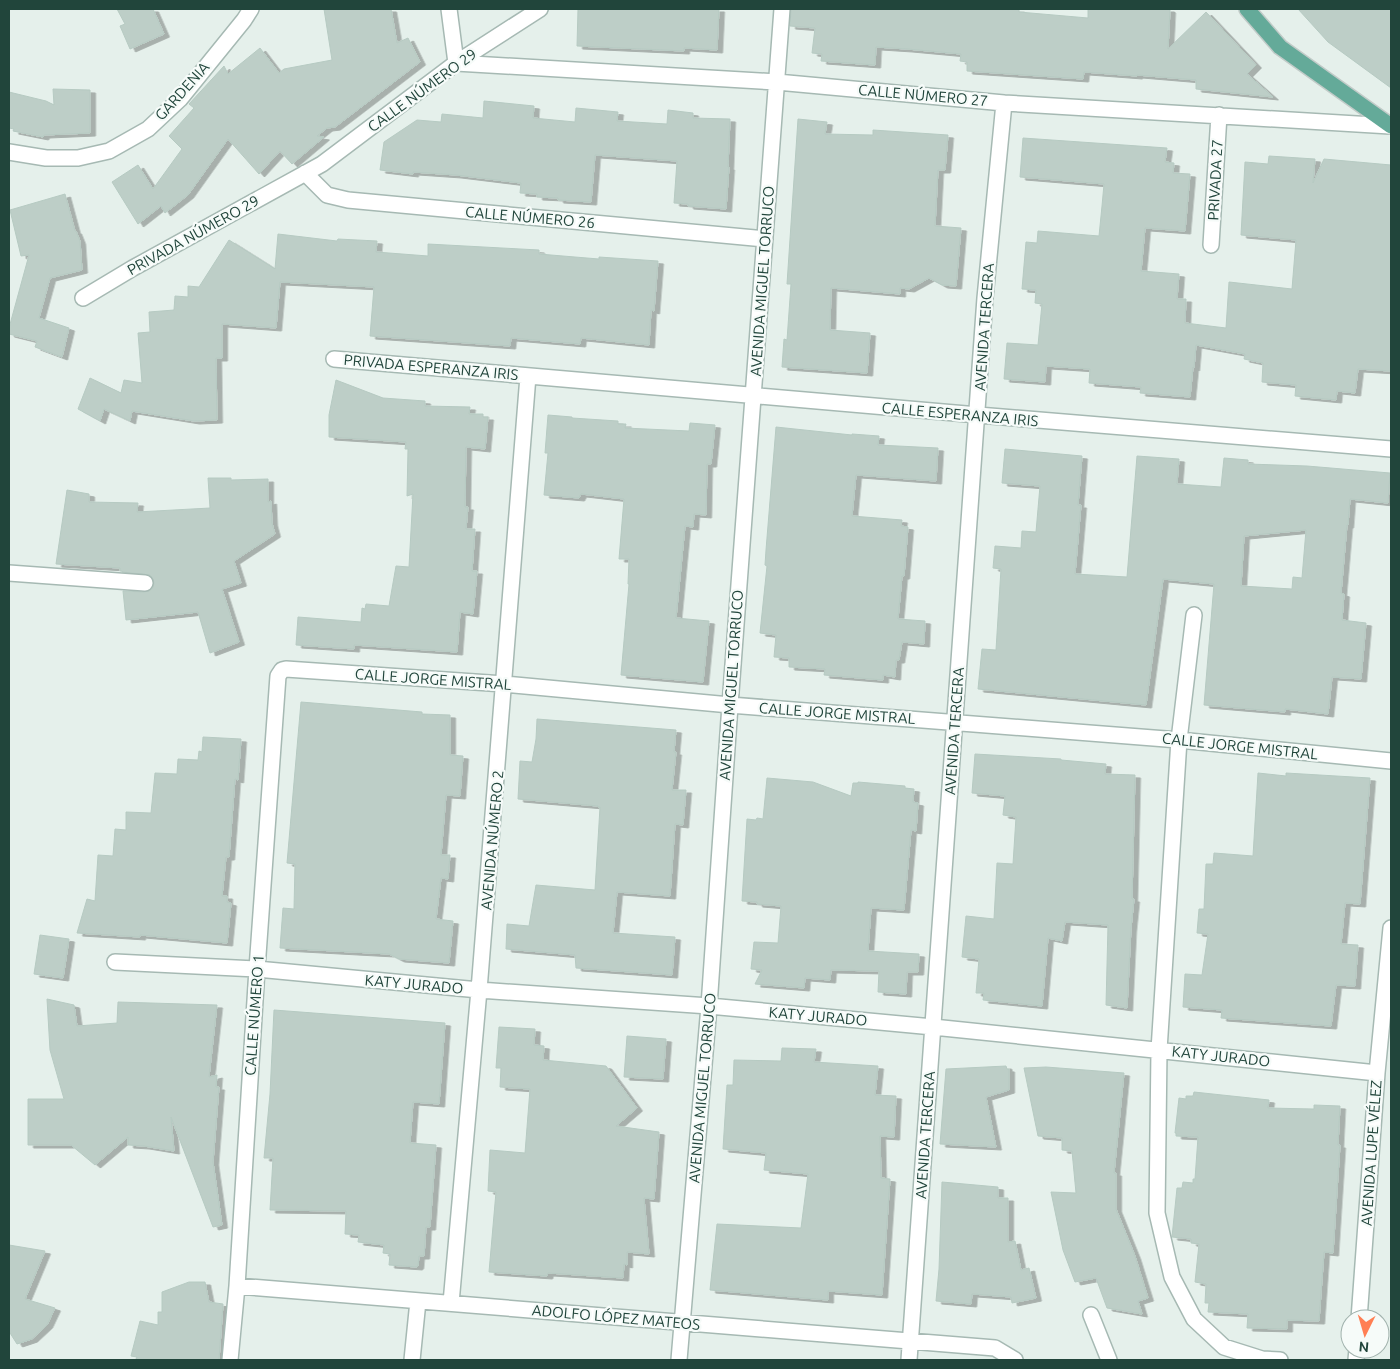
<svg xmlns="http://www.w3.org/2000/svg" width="1400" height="1369" font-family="Ubuntu,sans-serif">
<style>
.building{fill:#bdcec7;stroke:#b6cac2;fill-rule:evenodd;filter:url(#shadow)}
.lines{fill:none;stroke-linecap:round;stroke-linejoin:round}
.minor-casing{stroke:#a6b9b3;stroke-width:18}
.major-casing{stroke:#c1cbc8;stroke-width:18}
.minor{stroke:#fff;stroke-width:15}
.major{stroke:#64aa99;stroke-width:15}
.labels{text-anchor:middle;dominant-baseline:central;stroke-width:4.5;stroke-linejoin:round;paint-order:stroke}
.street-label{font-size:15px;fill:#21453b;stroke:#f6fbf9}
</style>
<defs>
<filter id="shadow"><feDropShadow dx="5.5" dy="3" stdDeviation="0" flood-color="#0004"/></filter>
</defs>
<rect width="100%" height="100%" fill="#e5f0eb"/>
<path class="building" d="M 117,9 L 153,9 L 164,34 L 130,49 L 120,26 L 125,24 Z
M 324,9 L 391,9 L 397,43 L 408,38 L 420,62 L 335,127 L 327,128 L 317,136 L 324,137 L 292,164 L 280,151 L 259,174 L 228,139 L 188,195 L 165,213 L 161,206 L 138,224 L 112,182 L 138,165 L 153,189 L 182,149 L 169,136 L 194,108 L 189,104 L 224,66 L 228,74 L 260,48 L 279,73 L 284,69 L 332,60 Z
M 578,9 L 719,9 L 717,50 L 684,48 L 684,51 L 577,46 Z
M 791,9 L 1019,9 L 1019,12 L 1088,18 L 1088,9 L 1169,9 L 1170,10 L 1168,49 L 1206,12 L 1256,65 L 1247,74 L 1273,97 L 1196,89 L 1196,80 L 1137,75 L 1137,76 L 1084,72 L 1083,79 L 967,71 L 967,62 L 960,61 L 961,54 L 907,49 L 876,47 L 875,65 L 821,61 L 822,54 L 812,53 L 815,28 L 790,26 Z
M 1298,9 L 1391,9 L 1391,88 L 1328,42 Z
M 53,89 L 90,90 L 90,133 L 44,135 L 43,137 L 13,131 L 14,129 L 9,128 L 9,92 L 46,101 L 54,105 Z
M 484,101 L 534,106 L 533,118 L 575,122 L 576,108 L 618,112 L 617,121 L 667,124 L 668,110 L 693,113 L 693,118 L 730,119 L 728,167 L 729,167 L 726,209 L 688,206 L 688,204 L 674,203 L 677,161 L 595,155 L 591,202 L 558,200 L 558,198 L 537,197 L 537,194 L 520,193 L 521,183 L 456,175 L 413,172 L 413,174 L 380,170 L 384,142 L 417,120 L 441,122 L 442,114 L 483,118 Z
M 798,119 L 827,122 L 825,134 L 873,135 L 873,130 L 948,135 L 945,170 L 938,170 L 935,226 L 961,228 L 956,286 L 942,285 L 929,278 L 909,289 L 900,288 L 900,294 L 831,288 L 830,330 L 870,333 L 867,373 L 782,367 L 784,339 L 787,340 L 791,284 L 787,284 Z
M 1023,138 L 1167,148 L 1165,162 L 1174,163 L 1173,173 L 1190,174 L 1185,231 L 1145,228 L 1141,271 L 1179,274 L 1177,299 L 1186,299 L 1185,323 L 1226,328 L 1229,282 L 1292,289 L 1296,240 L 1241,235 L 1245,162 L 1268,164 L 1269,156 L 1315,159 L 1313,183 L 1324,159 L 1391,165 L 1391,371 L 1358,369 L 1355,393 L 1337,391 L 1336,400 L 1295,396 L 1296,385 L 1262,382 L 1263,363 L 1244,359 L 1245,354 L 1196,345 L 1194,368 L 1193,367 L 1190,397 L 1140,393 L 1141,387 L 1089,383 L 1090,369 L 1046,366 L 1045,382 L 1004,379 L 1007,343 L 1038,345 L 1042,304 L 1035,303 L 1036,290 L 1022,289 L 1026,242 L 1037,243 L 1038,231 L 1099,236 L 1102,206 L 1104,184 L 1020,177 Z
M 65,194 L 75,231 L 76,231 L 80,241 L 82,270 L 50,278 L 39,318 L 69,328 L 62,357 L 35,347 L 37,341 L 9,334 L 9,328 L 29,255 L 21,256 L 10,210 Z
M 278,234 L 337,241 L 338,239 L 377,241 L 376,252 L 428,256 L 428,244 L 539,250 L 539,254 L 599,259 L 599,257 L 658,261 L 654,311 L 651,310 L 649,345 L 581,338 L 580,344 L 511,338 L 510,346 L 370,336 L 374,287 L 280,282 L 276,328 L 222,324 L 222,358 L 216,358 L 217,420 L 194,421 L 132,411 L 130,421 L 104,409 L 100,421 L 78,409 L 90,378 L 121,393 L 124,380 L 142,383 L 138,333 L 150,332 L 149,312 L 174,310 L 175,296 L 188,297 L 188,286 L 199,287 L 229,240 L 275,269 Z
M 336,380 L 383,398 L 425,401 L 425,406 L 470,407 L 469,414 L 483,414 L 483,417 L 488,417 L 485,449 L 466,447 L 465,507 L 468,507 L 466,529 L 475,529 L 472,571 L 477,571 L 473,614 L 460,612 L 457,652 L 354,645 L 354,649 L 296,645 L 298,617 L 361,622 L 362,608 L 365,609 L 366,604 L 389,606 L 396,566 L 409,567 L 413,494 L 407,496 L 408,449 L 405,449 L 406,442 L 329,437 L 329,415 Z
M 548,415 L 572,417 L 572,418 L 618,421 L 618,424 L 626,424 L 625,428 L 689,431 L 690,423 L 715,425 L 711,464 L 707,464 L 706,515 L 694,514 L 693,527 L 685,526 L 676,618 L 709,621 L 703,682 L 621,675 L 629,584 L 628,584 L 629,559 L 619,559 L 624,499 L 581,494 L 579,498 L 544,495 L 548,453 L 545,453 Z
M 776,427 L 852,435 L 852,434 L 879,436 L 878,445 L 938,448 L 936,481 L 856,475 L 852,516 L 902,520 L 901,526 L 908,527 L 904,576 L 902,576 L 898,619 L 925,621 L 924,644 L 902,642 L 899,660 L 896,660 L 895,677 L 883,675 L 883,680 L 824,675 L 825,669 L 789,667 L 789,658 L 774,657 L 776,635 L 760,633 L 767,566 L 765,565 L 766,550 Z
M 1005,449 L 1082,456 L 1078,505 L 1081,505 L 1075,574 L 1127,577 L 1137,456 L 1179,459 L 1177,484 L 1221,487 L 1224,458 L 1248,460 L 1248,464 L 1307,466 L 1390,473 L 1388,503 L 1350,499 L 1348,525 L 1347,525 L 1341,593 L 1344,594 L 1342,620 L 1366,623 L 1361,679 L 1332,677 L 1328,714 L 1285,709 L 1285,712 L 1204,705 L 1214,584 L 1163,579 L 1146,705 L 978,689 L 982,649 L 996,650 L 1001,569 L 993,568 L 995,546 L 1021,548 L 1022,531 L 1036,532 L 1040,486 L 1002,483 ZM 1306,530 L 1302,578 L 1293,577 L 1292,589 L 1241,586 L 1244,536 Z
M 208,478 L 231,478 L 231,480 L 268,479 L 268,502 L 271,501 L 272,523 L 275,534 L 234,561 L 241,583 L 222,589 L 239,642 L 210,653 L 198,612 L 126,620 L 123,591 L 144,592 L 149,591 L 153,588 L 154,583 L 153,579 L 150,575 L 122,572 L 122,571 L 120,571 L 120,568 L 56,564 L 67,490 L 89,494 L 89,502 L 138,503 L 137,512 L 210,508 Z
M 301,702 L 422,712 L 422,714 L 450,715 L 450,755 L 463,756 L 460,796 L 446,795 L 441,855 L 450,855 L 448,879 L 441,878 L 436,919 L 453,921 L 449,963 L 399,959 L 389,954 L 280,948 L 283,908 L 294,909 L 295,864 L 287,863 Z
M 537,719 L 676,730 L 674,752 L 676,752 L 672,790 L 686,790 L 683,825 L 675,824 L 670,896 L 617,892 L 613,933 L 675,937 L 672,975 L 576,968 L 575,955 L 506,949 L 507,924 L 529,926 L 536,885 L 595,890 L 600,807 L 598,807 L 598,806 L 518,799 L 520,761 L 532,762 L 536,739 Z
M 203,737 L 241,739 L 238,780 L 235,779 L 229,857 L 226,857 L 222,896 L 227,896 L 227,902 L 231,903 L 227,943 L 140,935 L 140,937 L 77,933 L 87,899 L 95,901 L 98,855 L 113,856 L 115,829 L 126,830 L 126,812 L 151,813 L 155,773 L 177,774 L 178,759 L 198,760 L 199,751 L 202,752 Z
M 975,754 L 1061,759 L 1061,760 L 1106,764 L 1105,774 L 1135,775 L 1132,899 L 1134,899 L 1131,928 L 1127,1008 L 1106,1005 L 1108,925 L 1065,922 L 1062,941 L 1048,938 L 1042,1006 L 983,1000 L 984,993 L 976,993 L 979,959 L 962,957 L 966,916 L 994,919 L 997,863 L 1013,864 L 1016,817 L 1003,815 L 1005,796 L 972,793 Z
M 1258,773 L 1286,776 L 1286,773 L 1370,778 L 1360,904 L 1345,903 L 1341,944 L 1358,945 L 1355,986 L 1336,985 L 1331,1026 L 1221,1018 L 1222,1010 L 1183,1007 L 1185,974 L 1202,975 L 1208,934 L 1197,933 L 1199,909 L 1204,909 L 1206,864 L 1213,864 L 1214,853 L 1253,856 Z
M 767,778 L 813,782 L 851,796 L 853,783 L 858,783 L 858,782 L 905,786 L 905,788 L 914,789 L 913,802 L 918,803 L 916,831 L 911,830 L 904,910 L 871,908 L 868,951 L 919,954 L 918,972 L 907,972 L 906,994 L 878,992 L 879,971 L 831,970 L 830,980 L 805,978 L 804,988 L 755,984 L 762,970 L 751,969 L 754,942 L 778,943 L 781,906 L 757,904 L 757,902 L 742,901 L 747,819 L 756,820 L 757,818 L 763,819 Z
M 40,935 L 69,939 L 63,978 L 34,974 Z
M 47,999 L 74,1005 L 77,1026 L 117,1023 L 118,1002 L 217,1005 L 209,1077 L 217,1075 L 216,1087 L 219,1087 L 213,1162 L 222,1225 L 213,1227 L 171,1117 L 174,1151 L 144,1146 L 128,1145 L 128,1137 L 95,1165 L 71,1145 L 28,1145 L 28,1099 L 64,1099 L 50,1050 Z
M 274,1010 L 445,1023 L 439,1104 L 413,1102 L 410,1143 L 436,1145 L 430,1227 L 426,1227 L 424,1256 L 419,1256 L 418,1266 L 417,1266 L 417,1267 L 389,1265 L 390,1254 L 383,1253 L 384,1245 L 358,1242 L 359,1235 L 345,1234 L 346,1211 L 270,1210 L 273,1158 L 264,1158 L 270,1094 Z
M 499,1027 L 535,1029 L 534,1045 L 544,1046 L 543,1060 L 606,1066 L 637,1108 L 616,1126 L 659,1132 L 654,1199 L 644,1198 L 649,1254 L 627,1252 L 627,1265 L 624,1264 L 623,1278 L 548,1273 L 547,1276 L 489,1272 L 496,1192 L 488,1191 L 490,1150 L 525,1153 L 530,1089 L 500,1087 L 501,1068 L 496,1068 Z
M 627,1036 L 666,1039 L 663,1079 L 624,1077 Z
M 782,1048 L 816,1049 L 814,1062 L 878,1066 L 875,1095 L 896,1096 L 894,1137 L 880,1136 L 881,1178 L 890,1179 L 882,1295 L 828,1291 L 828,1300 L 710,1290 L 717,1224 L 801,1228 L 808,1174 L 764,1170 L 766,1153 L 723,1149 L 727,1085 L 733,1085 L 734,1060 L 781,1061 Z
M 1006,1066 L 1007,1069 L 1009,1069 L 1009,1090 L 986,1097 L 996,1147 L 940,1144 L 946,1069 Z
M 1046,1067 L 1124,1073 L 1114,1173 L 1116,1173 L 1116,1209 L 1135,1256 L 1148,1298 L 1138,1301 L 1142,1314 L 1107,1308 L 1096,1278 L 1075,1282 L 1063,1250 L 1051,1192 L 1076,1193 L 1072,1151 L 1062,1150 L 1062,1138 L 1038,1136 L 1024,1068 Z
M 1194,1092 L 1269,1100 L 1268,1108 L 1314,1109 L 1314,1105 L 1340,1106 L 1338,1145 L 1340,1145 L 1333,1253 L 1324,1252 L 1319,1321 L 1287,1320 L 1287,1329 L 1247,1328 L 1248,1314 L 1208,1312 L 1209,1303 L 1205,1303 L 1206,1284 L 1195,1282 L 1199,1244 L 1191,1243 L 1191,1239 L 1172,1237 L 1177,1188 L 1182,1188 L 1183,1182 L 1193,1183 L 1193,1179 L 1195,1179 L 1198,1137 L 1176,1136 L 1176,1133 L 1175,1133 L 1179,1098 L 1186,1099 L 1186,1096 L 1193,1096 Z
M 942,1182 L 998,1187 L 998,1198 L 1008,1198 L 1008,1242 L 1015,1241 L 1021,1270 L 1029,1268 L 1036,1298 L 1012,1303 L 1011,1297 L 972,1294 L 971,1304 L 936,1301 L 939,1269 Z
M 9,1245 L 45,1251 L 25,1299 L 55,1308 L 47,1325 L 32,1339 L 17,1344 L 10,1333 L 9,1336 Z
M 189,1282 L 205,1282 L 209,1302 L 223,1304 L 219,1360 L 136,1360 L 137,1357 L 131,1356 L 140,1321 L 158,1325 L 158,1312 L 162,1312 L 162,1292 Z"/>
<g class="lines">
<g class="minor-casing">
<path id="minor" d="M 449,9 L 456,63 L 777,82 L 1004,103 L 1390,126
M 9,152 L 46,158 L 78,158 L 109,151 L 148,129 L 180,99 L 244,20 L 251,9
M 305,173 L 327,195 L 348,200 L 765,239
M 1211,245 L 1219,115
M 83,298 L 133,268 L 322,164 L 456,63 L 540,9
M 334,359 L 978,415 L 1391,449
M 9,573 L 145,583
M 1194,615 L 1179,740 L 1159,1050 L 1157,1213 L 1172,1277 L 1194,1319 L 1224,1347 L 1262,1359 L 1280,1360
M 115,962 L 257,969 L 479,990 L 709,1006 L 933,1027 L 1377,1073
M 237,1286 L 995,1348 L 1015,1360
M 451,1303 L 479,990 L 528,376
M 1091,1315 L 1109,1360
M 1359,1319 L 1377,1073 L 1391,928
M 230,1360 L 237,1286 L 257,969 L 278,676 L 282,670 L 286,669 L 504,684 L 730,705 L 1179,740 L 1391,761
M 412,1360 L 418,1301
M 679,1360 L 709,1006 L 730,705 L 782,9
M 909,1360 L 985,298 L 1004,103
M 1356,1360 L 1357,1349"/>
</g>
<g class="major-casing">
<path id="major" d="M 1247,9 L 1280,47 L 1391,126"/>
</g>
<use href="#minor" class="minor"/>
<use href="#major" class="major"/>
</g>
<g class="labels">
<g class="street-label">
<text transform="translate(422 90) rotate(-36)">CALLE NÚMERO 29</text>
<text transform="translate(182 91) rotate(-48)">GARDENIA</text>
<text transform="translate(923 95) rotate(5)">CALLE NÚMERO 27</text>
<text transform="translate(1215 180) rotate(-87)">PRIVADA 27</text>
<text transform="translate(530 217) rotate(5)">CALLE NÚMERO 26</text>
<text transform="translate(193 235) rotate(-29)">PRIVADA NÚMERO 29</text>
<text transform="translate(762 281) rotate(-86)">AVENIDA MIGUEL TORRUCO</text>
<text transform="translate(984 327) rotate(-86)">AVENIDA TERCERA</text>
<text transform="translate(431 367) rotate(5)">PRIVADA ESPERANZA IRIS</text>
<text transform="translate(960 414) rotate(5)">CALLE ESPERANZA IRIS</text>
<text transform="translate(433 679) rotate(4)">CALLE JORGE MISTRAL</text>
<text transform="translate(731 685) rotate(-86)">AVENIDA MIGUEL TORRUCO</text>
<text transform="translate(837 713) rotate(4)">CALLE JORGE MISTRAL</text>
<text transform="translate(954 731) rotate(-86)">AVENIDA TERCERA</text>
<text transform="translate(1240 746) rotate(6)">CALLE JORGE MISTRAL</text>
<text transform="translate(492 840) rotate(-85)">AVENIDA NÚMERO 2</text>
<text transform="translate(414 984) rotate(5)">KATY JURADO</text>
<text transform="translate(254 1015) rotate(-86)">CALLE NÚMERO 1</text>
<text transform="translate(818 1016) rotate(5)">KATY JURADO</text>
<text transform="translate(1221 1056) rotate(6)">KATY JURADO</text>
<text transform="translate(702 1088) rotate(-85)">AVENIDA MIGUEL TORRUCO</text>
<text transform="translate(925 1135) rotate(-86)">AVENIDA TERCERA</text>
<text transform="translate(1371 1153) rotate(-86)">AVENIDA LUPE VÉLEZ</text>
<text transform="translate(616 1317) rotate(5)">ADOLFO LÓPEZ MATEOS</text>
</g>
</g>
<rect width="1400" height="1369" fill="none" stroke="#21453b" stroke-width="20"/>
<g transform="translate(1365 1334) rotate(185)"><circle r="24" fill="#f6fbf9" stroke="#a1b2ad"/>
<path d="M0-4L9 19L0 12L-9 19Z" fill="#ff7f54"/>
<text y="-8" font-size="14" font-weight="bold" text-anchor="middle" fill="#21453b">N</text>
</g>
</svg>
